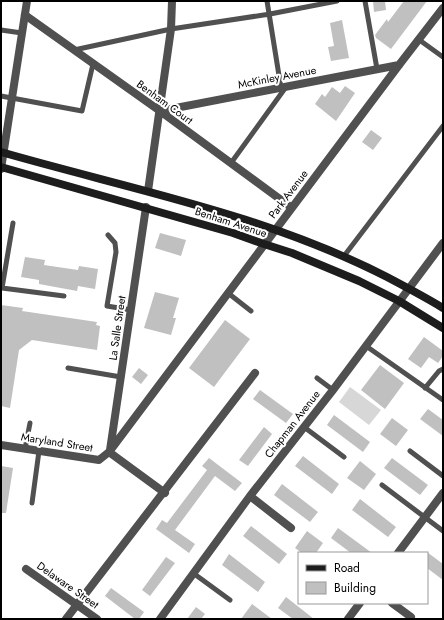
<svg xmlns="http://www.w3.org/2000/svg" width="444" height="620" font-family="Jost,sans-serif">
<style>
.green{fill:#d7d7d7}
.building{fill:#c0c0c0}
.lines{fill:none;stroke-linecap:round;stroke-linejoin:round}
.service{stroke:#505050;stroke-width:5}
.minor{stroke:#505050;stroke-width:8}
.tertiary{stroke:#505050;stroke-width:8}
.secondary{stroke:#1d1d1d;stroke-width:8}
.labels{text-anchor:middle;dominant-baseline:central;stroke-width:4;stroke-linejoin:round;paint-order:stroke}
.street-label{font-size:11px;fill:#000;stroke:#fff}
</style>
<rect width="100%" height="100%" fill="#fff"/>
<path class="green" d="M 350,387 L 381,410 L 369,425 L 339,402 Z"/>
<path class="building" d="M 373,1 L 385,1 L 386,10 L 374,12 Z
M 404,1 L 427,1 L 391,49 L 376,38 L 375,35 L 387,19 L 388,22 Z
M 342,20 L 349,58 L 331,61 L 328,47 L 334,46 L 330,23 Z
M 345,86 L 355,93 L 336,121 L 315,104 L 322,94 L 325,97 L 332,87 L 340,93 Z
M 371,130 L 382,138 L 373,150 L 362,142 Z
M 160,233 L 186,240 L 181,256 L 155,248 Z
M 25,257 L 45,260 L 44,265 L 78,270 L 79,266 L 98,269 L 95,289 L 78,286 L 77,291 L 39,284 L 39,280 L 21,277 Z
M 155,292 L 179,298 L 173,318 L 176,318 L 171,335 L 144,328 Z
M 1,305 L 23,308 L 22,311 L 97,322 L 96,325 L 100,326 L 97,350 L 32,340 L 19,350 L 10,408 L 1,406 Z
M 225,320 L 250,339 L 214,387 L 189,368 Z
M 424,337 L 443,351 L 443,356 L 438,363 L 429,357 L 421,368 L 408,359 Z
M 380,365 L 404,383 L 385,409 L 361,390 Z
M 139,368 L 148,375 L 141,384 L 132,377 Z
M 260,390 L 293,414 L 286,423 L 253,399 Z
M 428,409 L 443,420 L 443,436 L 420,419 Z
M 334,415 L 370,442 L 363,452 L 327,425 Z
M 392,418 L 408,430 L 396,446 L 380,434 Z
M 264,427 L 272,434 L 248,466 L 239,460 Z
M 303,456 L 339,484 L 332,494 L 295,466 Z
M 209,458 L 242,483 L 235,491 L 215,476 L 175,530 L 195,544 L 189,553 L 156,529 L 162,520 L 167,523 L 207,470 L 202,466 Z
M 392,458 L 428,485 L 420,495 L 384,468 Z
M 360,461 L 376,474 L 364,490 L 347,478 Z
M 1,466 L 13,468 L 6,513 L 1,513 Z
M 282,484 L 318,512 L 310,522 L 274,495 Z
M 360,499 L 396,527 L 388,537 L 352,510 Z
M 251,526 L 287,554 L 279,564 L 243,536 Z
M 338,528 L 372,553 L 351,553 L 331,538 Z
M 307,531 L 323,543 L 316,553 L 302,553 L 295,548 Z
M 427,552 L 443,564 L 443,580 L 427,568 Z
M 229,554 L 265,582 L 258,592 L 222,565 Z
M 166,557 L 175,563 L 150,596 L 142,590 Z
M 111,588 L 144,612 L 139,619 L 135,619 L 105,596 Z
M 286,597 L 314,619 L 293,619 L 278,608 Z
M 252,604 L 272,619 L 241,619 Z
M 196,607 L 205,614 L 201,619 L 187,619 Z"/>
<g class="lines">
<path class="service" d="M 267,1 L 281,88
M 365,1 L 377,69
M 1,30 L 22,33
M 418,39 L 443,57
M 74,50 L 171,29 L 270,14 L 337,1
M 1,96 L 82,111 L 93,64
M 231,163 L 286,87
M 108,235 L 115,243 L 116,252 L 107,306 L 131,310
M 344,256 L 443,126
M 1,288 L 2,288 L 13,223
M 2,288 L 64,296
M 228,293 L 251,311
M 366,346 L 443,400
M 68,368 L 121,377
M 317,378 L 333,390
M 425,388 L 439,371 L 443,369
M 304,427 L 344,457
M 25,449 L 30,423
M 410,451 L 443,476
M 382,485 L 443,531
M 32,503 L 39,451
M 193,573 L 230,600"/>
<path class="minor" d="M 25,15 L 160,111 L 292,208
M 160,111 L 399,65
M 148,191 L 171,29 L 172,1
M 1,445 L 99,460 L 109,452 L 165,493
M 110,450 L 146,207
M 109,452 L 399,65 L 443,8
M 250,496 L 291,528
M 398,553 L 443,493
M 26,569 L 97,619
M 392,603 L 411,617
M 66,619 L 255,373
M 160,619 L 250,496 L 333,390 L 443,243
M 348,619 L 360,603"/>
<path class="tertiary" d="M 1,169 L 27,1"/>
<path class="secondary" d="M 1,152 C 133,190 264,214 387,277 C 406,287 425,297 443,308
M 1,167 L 233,233 L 264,244 L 292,253 L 359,281 L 399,301 L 443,328"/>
</g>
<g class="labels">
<g class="street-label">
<text transform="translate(277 77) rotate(-11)">McKinley Avenue</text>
<text transform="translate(165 102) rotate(36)">Benham Court</text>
<text transform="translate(288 194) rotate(-53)">Park Avenue</text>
<text transform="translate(231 222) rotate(18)">Benham Avenue</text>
<text transform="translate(117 328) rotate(-82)">La Salle Street</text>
<text transform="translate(292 424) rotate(-52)">Chapman Avenue</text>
<text transform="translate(57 442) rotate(9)">Maryland Street</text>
<text transform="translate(68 585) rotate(35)">Delaware Street</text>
</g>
</g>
<rect width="444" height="620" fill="none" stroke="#000000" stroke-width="4"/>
<rect x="298" y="552" width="130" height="52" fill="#ffffff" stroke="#999999"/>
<rect x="306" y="565" width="20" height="6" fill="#1d1d1d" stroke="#999999"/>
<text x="334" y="572" font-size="12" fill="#000000">Road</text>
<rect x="306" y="582" width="20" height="12" fill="#c0c0c0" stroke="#999999"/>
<text x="334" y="592" font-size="12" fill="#000000">Building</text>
</svg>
